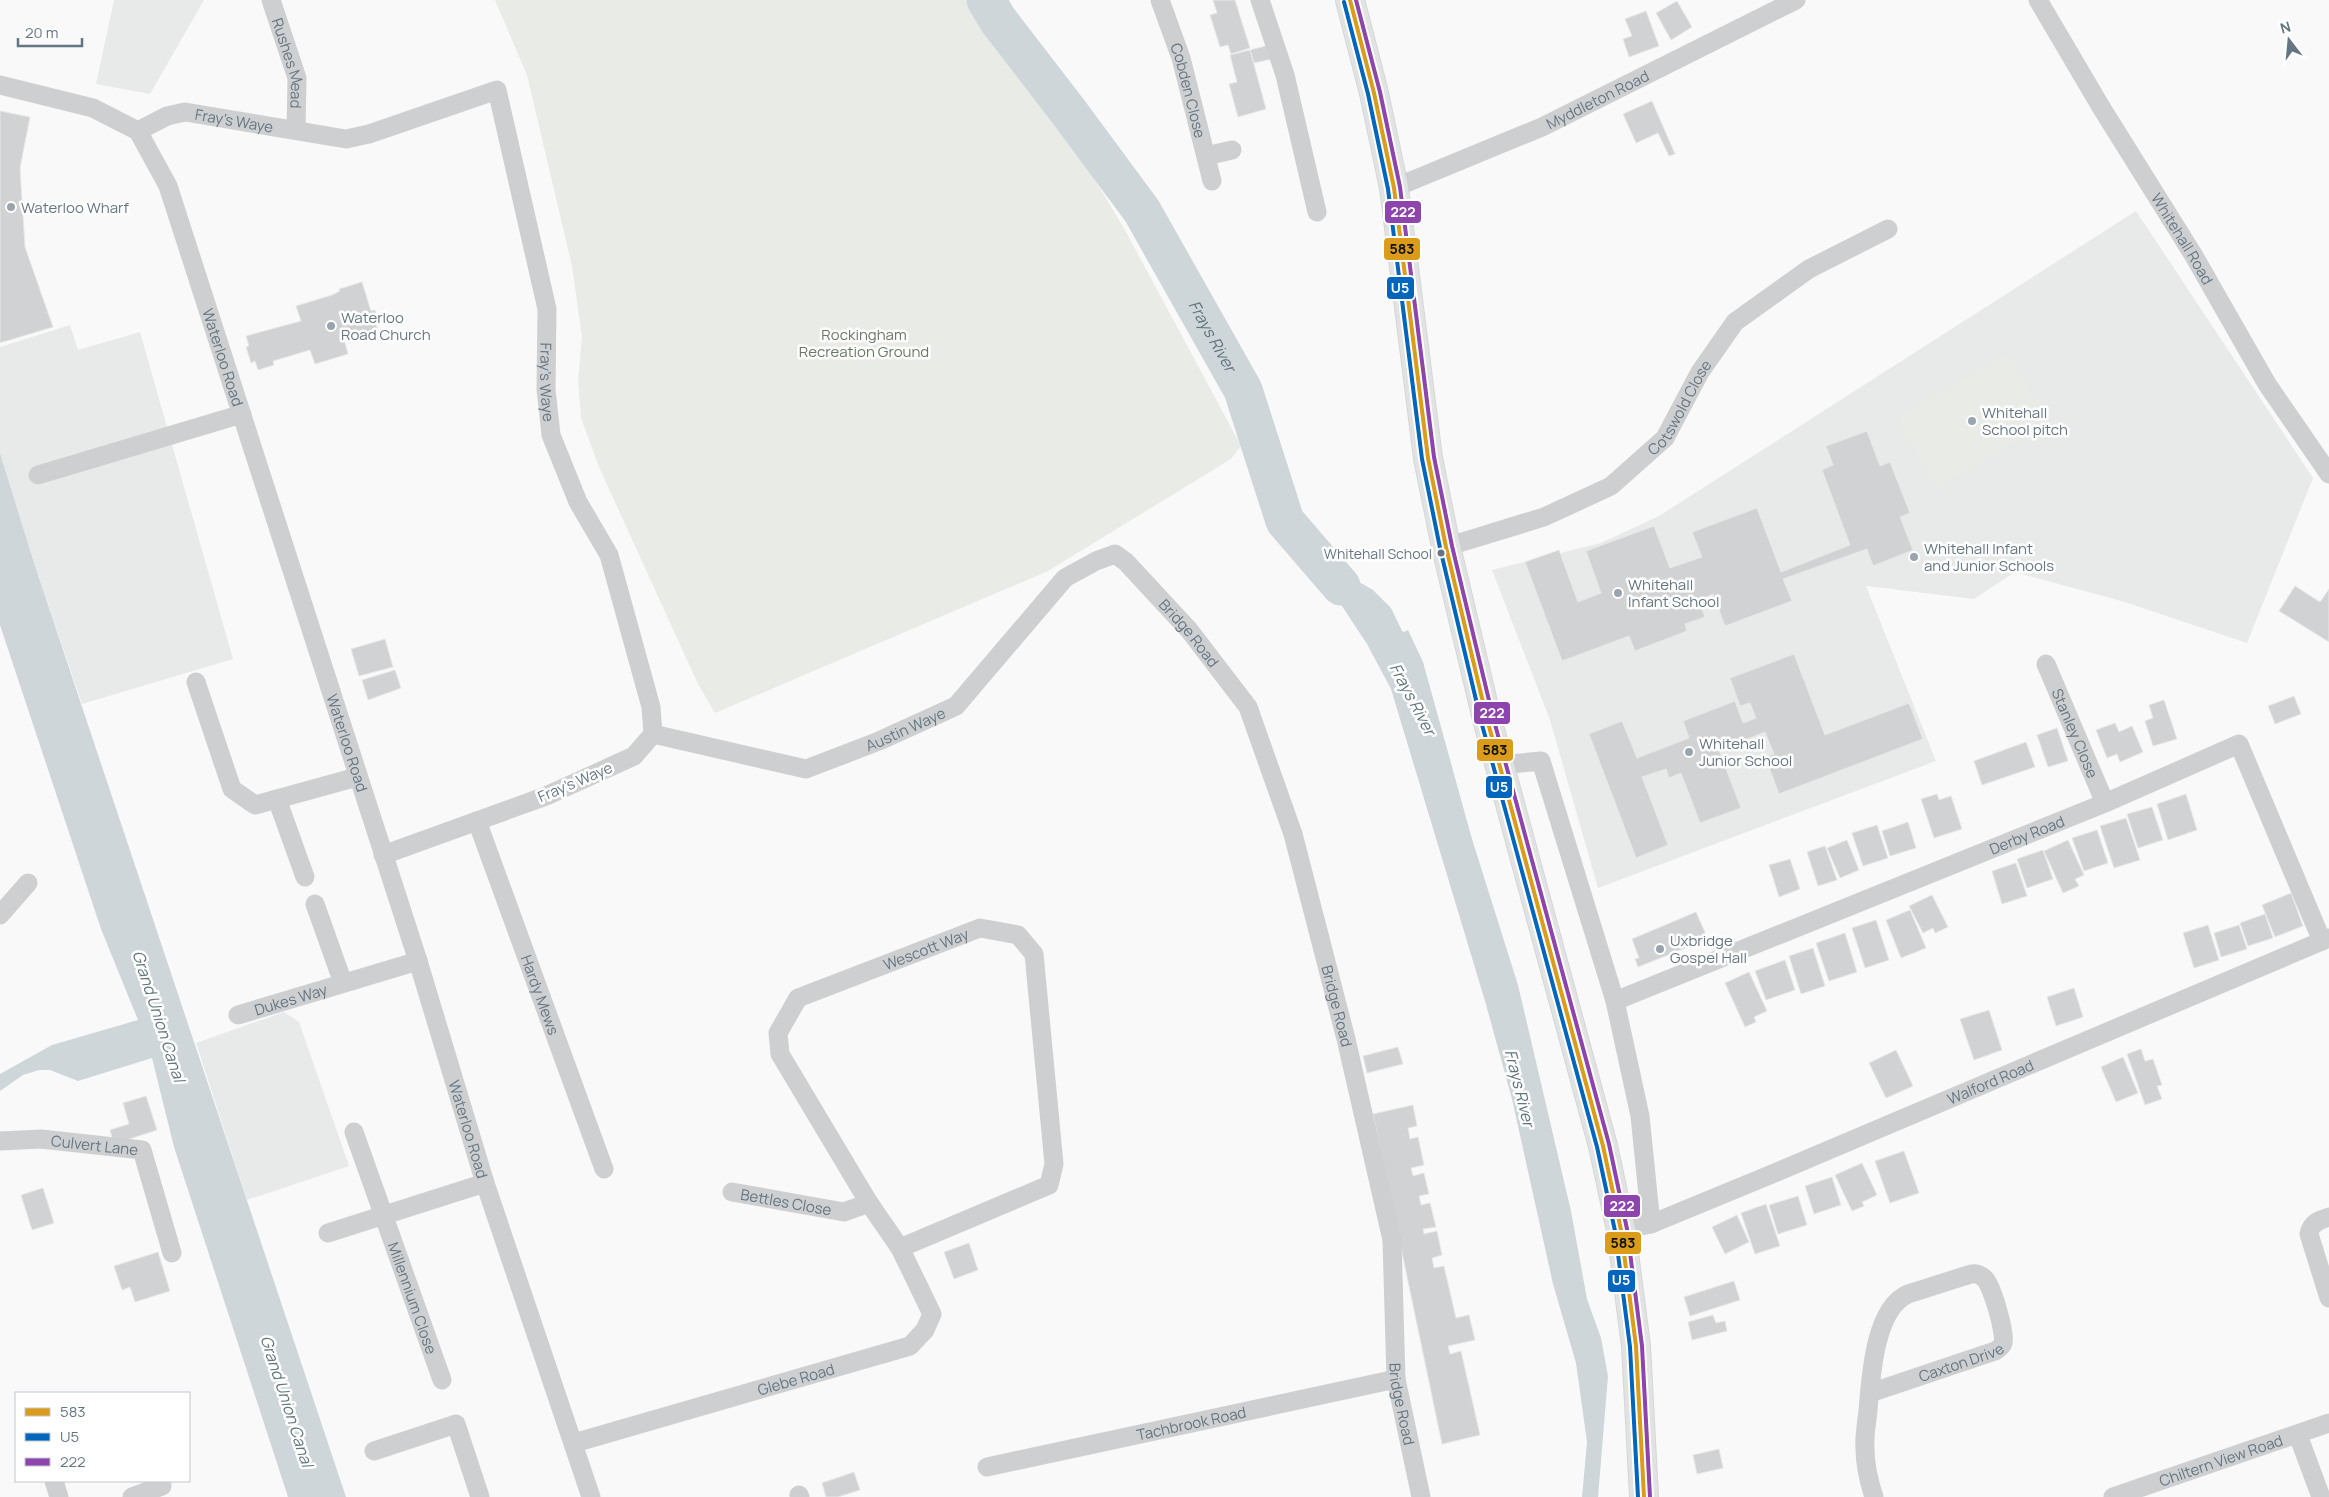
<svg xmlns="http://www.w3.org/2000/svg" width="2329" height="1497" font-family="Manrope,sans-serif">
<style>
.built{fill:#e8e9e9}
.green{fill:#e8ebe6}
.water{fill:#ced6d9}
.lines{fill:none;stroke-linecap:round;stroke-linejoin:round}
.river{stroke:#ced6d9;stroke-width:39}
.building{fill:#d0d2d3;stroke:#e8e8e8}
.primary-casing{stroke:#d5d6d7;stroke-width:30}
.street{stroke:#cecfd0;stroke-width:19}
.primary{stroke:#e1e2e2;stroke-width:28}
.bus-1-casing{stroke:#fff;stroke-width:8}
.bus-2-casing{stroke:#fff;stroke-width:8}
.bus-3-casing{stroke:#fff;stroke-width:8}
.bus-1{stroke:#da9c1a;stroke-width:4}
.bus-2{stroke:#0065bd;stroke-width:4}
.bus-3{stroke:#8e44ad;stroke-width:4}
.poi-dot{fill:#99a4ac;stroke:#fff;stroke-width:2}
.bus-dot{fill:#657683;stroke:#fff;stroke-width:2}
.labels{text-anchor:middle;dominant-baseline:central;stroke-width:5;stroke-linejoin:round;paint-order:stroke}
.bus-label{font-size:14px;fill:#657683;stroke:#fff;text-anchor:end}
.street-label{font-size:15px;fill:#657683;stroke:#fff}
.poi-label{font-size:15px;fill:#657683;stroke:#fff;text-anchor:start}
.park-label{font-size:15px;fill:#687a64;stroke:#fff}
.water-label{font-size:16px;font-style:italic;fill:#60757c;stroke:#fff}
.line-badge{stroke:#fff;stroke-width:2}
.badge-label{font-size:14px;text-anchor:middle;font-weight:bold;fill:#fff}
.pale-badge-label{font-size:14px;text-anchor:middle;font-weight:bold;fill:#111}
</style>
<rect width="100%" height="100%" fill="#f9f9f9"/>
<path class="built" d="M 114,0 L 204,0 L 150,94 L 96,84 Z
M 2136,211 L 2313,478 L 2247,643 L 2125,602 L 2015,572 L 1974,599 L 1866,586 L 1936,761 L 1598,888 L 1550,720 L 1492,570 L 1601,543 L 1659,516 Z
M 70,325 L 78,350 L 140,332 L 233,659 L 82,704 L 35,566 L 0,453 L 0,347 Z
M 284,1012 L 299,1022 L 349,1166 L 247,1200 L 196,1043 Z"/>
<path class="green" d="M 495,0 L 973,0 L 1021,75 L 1057,123 L 1088,168 L 1125,230 L 1241,446 L 1231,459 L 1048,571 L 715,713 L 698,684 L 599,467 L 581,418 L 578,380 L 582,337 L 572,266 L 527,75 Z
M 2009,353 L 2049,423 L 1936,488 L 1896,418 Z"/>
<path class="water" d="M 0,453 L 35,566 L 346,1497 L 288,1497 L 174,1147 L 152,1058 L 78,1081 L 50,1070 L 39,1070 L 23,1075 L 0,1091 L 0,1074 L 52,1045 L 138,1020 L 101,929 L 0,625 Z
M 1321,538 L 1359,582 L 1373,590 L 1391,608 L 1402,631 L 1404,632 L 1408,630 L 1423,662 L 1472,839 L 1518,985 L 1571,1211 L 1587,1299 L 1601,1338 L 1608,1376 L 1598,1497 L 1582,1497 L 1587,1442 L 1576,1363 L 1553,1284 L 1512,1099 L 1485,1001 L 1391,689 L 1367,644 L 1340,603 L 1298,550 Z"/>
<g class="lines">
<path class="river" id="s1" d="M 986,0 L 998,20 L 1068,111 L 1142,211 L 1243,390 L 1285,521 L 1341,586"/>
</g>
<path class="building" d="M 1213,0 L 1235,0 L 1250,48 L 1231,54 L 1228,45 L 1220,47 L 1210,15 L 1217,13 Z
M 1677,1 L 1692,27 L 1671,40 L 1656,13 Z
M 1646,11 L 1659,46 L 1629,57 L 1623,39 L 1632,36 L 1625,19 Z
M 1269,45 L 1272,59 L 1254,63 L 1250,50 Z
M 1250,50 L 1266,109 L 1238,117 L 1229,84 L 1237,82 L 1230,55 Z
M 1652,101 L 1675,154 L 1669,156 L 1658,133 L 1636,143 L 1623,114 Z
M 0,111 L 30,117 L 20,168 L 25,247 L 53,327 L 0,343 Z
M 362,282 L 371,311 L 375,310 L 377,317 L 374,318 L 379,333 L 366,337 L 367,341 L 364,342 L 362,339 L 349,343 L 347,338 L 344,339 L 348,354 L 315,364 L 310,350 L 273,361 L 274,365 L 258,370 L 255,361 L 251,363 L 246,347 L 249,346 L 246,336 L 301,321 L 296,306 L 332,295 L 340,291 L 339,289 Z
M 1867,431 L 1880,466 L 1890,462 L 1910,513 L 1900,517 L 1913,550 L 1873,566 L 1867,549 L 1783,579 L 1792,601 L 1725,626 L 1713,594 L 1699,600 L 1705,617 L 1685,624 L 1687,631 L 1635,651 L 1629,636 L 1562,661 L 1525,562 L 1559,550 L 1578,602 L 1601,593 L 1586,551 L 1654,526 L 1670,568 L 1702,557 L 1692,532 L 1757,508 L 1781,572 L 1850,545 L 1822,470 L 1833,465 L 1826,446 Z
M 2295,586 L 2320,602 L 2329,589 L 2329,642 L 2279,611 Z
M 385,639 L 393,667 L 359,676 L 351,649 Z
M 1794,654 L 1825,735 L 1909,703 L 1923,739 L 1779,794 L 1765,757 L 1774,754 L 1765,732 L 1719,750 L 1741,808 L 1700,823 L 1681,773 L 1669,778 L 1666,769 L 1642,777 L 1668,845 L 1636,858 L 1589,734 L 1622,721 L 1637,758 L 1689,738 L 1683,721 L 1735,701 L 1743,723 L 1756,718 L 1750,703 L 1740,706 L 1730,678 Z
M 395,670 L 401,688 L 368,700 L 362,680 Z
M 2294,696 L 2301,714 L 2275,724 L 2268,706 Z
M 2164,700 L 2177,739 L 2153,746 L 2145,721 L 2153,718 L 2149,705 Z
M 2115,723 L 2119,732 L 2132,726 L 2143,752 L 2120,762 L 2117,754 L 2107,758 L 2096,730 Z
M 2057,728 L 2068,761 L 2048,767 L 2037,735 Z
M 2026,742 L 2035,767 L 1982,785 L 1974,761 Z
M 1937,794 L 1939,800 L 1951,796 L 1962,829 L 1934,838 L 1921,799 Z
M 2186,794 L 2197,830 L 2168,840 L 2157,804 Z
M 2152,807 L 2163,840 L 2138,848 L 2127,814 Z
M 2126,818 L 2140,860 L 2114,868 L 2100,826 Z
M 1908,822 L 1916,848 L 1890,856 L 1882,831 Z
M 1877,825 L 1888,858 L 1863,866 L 1852,833 Z
M 2097,830 L 2108,863 L 2084,871 L 2072,838 Z
M 1847,840 L 1859,870 L 1840,878 L 1827,848 Z
M 2068,840 L 2084,875 L 2075,879 L 2079,886 L 2063,893 L 2044,851 Z
M 1825,846 L 1837,880 L 1818,886 L 1807,852 Z
M 2043,850 L 2053,879 L 2027,888 L 2017,859 Z
M 1790,859 L 1800,889 L 1779,897 L 1769,865 Z
M 2016,863 L 2027,896 L 2002,904 L 1992,871 Z
M 2291,893 L 2303,926 L 2275,937 L 2262,905 Z
M 1932,895 L 1948,927 L 1935,933 L 1933,928 L 1923,933 L 1909,906 Z
M 1910,910 L 1926,948 L 1901,958 L 1886,920 Z
M 1696,912 L 1708,939 L 1638,967 L 1635,959 L 1639,958 L 1632,939 Z
M 2265,914 L 2273,938 L 2248,946 L 2240,923 Z
M 1876,920 L 1889,960 L 1865,968 L 1852,928 Z
M 2208,925 L 2219,960 L 2194,968 L 2183,933 Z
M 2239,925 L 2247,949 L 2221,957 L 2214,933 Z
M 1845,933 L 1857,972 L 1829,981 L 1816,943 Z
M 1813,948 L 1825,986 L 1801,994 L 1789,956 Z
M 1785,960 L 1795,990 L 1766,1000 L 1755,971 Z
M 1749,972 L 1767,1011 L 1754,1017 L 1756,1022 L 1745,1027 L 1725,983 Z
M 2074,988 L 2083,1017 L 2056,1026 L 2047,997 Z
M 1989,1010 L 2002,1050 L 1974,1060 L 1960,1019 Z
M 1398,1047 L 1403,1064 L 1367,1073 L 1363,1056 Z
M 2141,1049 L 2145,1061 L 2153,1059 L 2162,1085 L 2157,1086 L 2162,1099 L 2145,1105 L 2127,1054 Z
M 1896,1050 L 1913,1086 L 1886,1098 L 1869,1063 Z
M 2123,1057 L 2138,1093 L 2116,1102 L 2101,1067 Z
M 146,1096 L 157,1130 L 114,1144 L 110,1130 L 129,1124 L 123,1103 Z
M 1413,1105 L 1417,1126 L 1408,1128 L 1410,1139 L 1418,1137 L 1424,1165 L 1411,1168 L 1413,1176 L 1424,1173 L 1429,1194 L 1419,1196 L 1421,1205 L 1430,1203 L 1436,1227 L 1423,1229 L 1424,1234 L 1437,1231 L 1442,1255 L 1432,1258 L 1434,1268 L 1444,1266 L 1456,1318 L 1469,1315 L 1475,1340 L 1448,1346 L 1450,1354 L 1461,1351 L 1480,1435 L 1442,1444 L 1373,1114 Z
M 1904,1151 L 1919,1193 L 1890,1203 L 1875,1161 Z
M 1862,1163 L 1877,1195 L 1862,1202 L 1864,1206 L 1852,1211 L 1835,1175 Z
M 1832,1177 L 1841,1205 L 1814,1214 L 1805,1186 Z
M 43,1188 L 54,1223 L 32,1230 L 21,1195 Z
M 1798,1196 L 1807,1225 L 1778,1234 L 1769,1205 Z
M 1766,1204 L 1780,1246 L 1755,1254 L 1741,1213 Z
M 1737,1215 L 1749,1242 L 1725,1254 L 1712,1227 Z
M 969,1243 L 978,1270 L 954,1279 L 944,1252 Z
M 158,1252 L 170,1291 L 135,1302 L 130,1287 L 122,1290 L 114,1266 Z
M 1734,1281 L 1740,1300 L 1690,1316 L 1684,1297 Z
M 1713,1315 L 1716,1323 L 1725,1321 L 1727,1331 L 1692,1340 L 1688,1322 Z
M 1719,1449 L 1723,1468 L 1697,1474 L 1693,1455 Z
M 854,1472 L 860,1490 L 838,1497 L 826,1497 L 822,1483 Z"/>
<g class="lines">
<g class="primary-casing">
<path id="primary" d="M 1350,0 L 1374,93 L 1394,188 L 1428,458 L 1446,547 L 1487,719 L 1603,1146 L 1621,1230 L 1636,1346 L 1644,1497"/>
</g>
<g class="street">
<path id="s2" d="M 271,0 L 297,78 L 296,130"/>
<path id="s3" d="M 1160,0 L 1181,58 L 1212,181"/>
<path d="M 1260,0 L 1285,75 L 1317,212"/>
<path id="s4" d="M 2038,0 L 2101,107 L 2194,256 L 2267,384 L 2329,474"/>
<path id="s5" d="M 0,85 L 93,108 L 138,131 L 168,186 L 418,961 L 485,1183 L 591,1497"/>
<path id="s6" d="M 138,131 L 167,116 L 185,112 L 346,139 L 369,134 L 497,90 L 547,309 L 546,389 L 551,435 L 578,502 L 609,555 L 651,707 L 653,734 L 634,756 L 546,796 L 383,855"/>
<path d="M 1206,156 L 1232,150"/>
<path id="s7" d="M 1394,188 L 1542,127 L 1796,0"/>
<path d="M 38,475 L 242,414"/>
<path id="s8" d="M 1446,547 L 1544,517 L 1611,486 L 1665,438 L 1700,372 L 1735,322 L 1809,269 L 1888,229"/>
<path id="s9" d="M 2046,664 L 2105,803"/>
<path d="M 196,682 L 232,789 L 255,805 L 357,777"/>
<path id="s10" d="M 653,734 L 806,769 L 879,741 L 956,706 L 1065,578 L 1096,561 L 1115,554 L 1126,562 L 1189,630 L 1248,707 L 1293,834 L 1346,1039 L 1392,1240 L 1396,1379 L 1421,1497"/>
<path d="M 1500,765 L 1541,761 L 1615,1001 L 1640,1116 L 1651,1224 L 1621,1230"/>
<path d="M 277,799 L 305,877"/>
<path id="s11" d="M 477,821 L 604,1169"/>
<path d="M 315,904 L 343,983"/>
<path d="M 0,915 L 28,883"/>
<path id="s12" d="M 1615,1001 L 2105,803 L 2239,744 L 2322,941"/>
<path id="s13" d="M 238,1015 L 418,961"/>
<path id="s14" d="M 354,1132 L 442,1380"/>
<path id="s15" d="M 0,1141 L 41,1139 L 142,1150 L 172,1253"/>
<path id="s16" d="M 732,1192 L 844,1212 L 869,1203"/>
<path d="M 2329,1217 C 2319,1220 2311,1223 2309,1234 L 2329,1298"/>
<path id="s17" d="M 1651,1224 L 1777,1172 L 2329,938"/>
<path d="M 328,1233 L 485,1183"/>
<path id="s18" d="M 1870,1393 L 1995,1351 C 1998,1349 2002,1347 2003,1343 C 2006,1334 1992,1286 1985,1279 C 1981,1275 1976,1273 1971,1274 L 1908,1294 C 1874,1309 1871,1378 1868,1410 C 1867,1422 1864,1436 1865,1448 C 1865,1465 1869,1482 1874,1497"/>
<path d="M 2298,1435 L 2321,1497"/>
<path id="s19" d="M 574,1443 L 910,1346 L 925,1330 L 932,1314 L 900,1248 L 869,1203 L 780,1054 L 778,1033 L 798,998 L 980,928 L 1018,935 L 1034,954 L 1054,1164 L 1049,1185 L 900,1248"/>
<path d="M 374,1451 L 456,1424 L 480,1497"/>
<path id="s20" d="M 987,1467 L 1396,1379"/>
<path d="M 54,1481 L 59,1497"/>
<path d="M 799,1495 L 800,1497"/>
<path d="M 132,1497 L 162,1486 L 161,1481"/>
<path id="s21" d="M 2113,1497 L 2329,1423"/>
</g>
<use href="#primary" class="primary"/>
<g class="bus-1-casing">
<path id="bus-1" d="M 1350,0 L 1374,93 L 1394,188 L 1428,458 L 1446,547 L 1487,719 L 1603,1146 L 1621,1230 L 1636,1346 L 1644,1497"/>
</g>
<g class="bus-2-casing">
<path id="bus-2" d="M 1344,2 L 1368,94 L 1388,189 L 1422,459 L 1440,548 L 1481,721 L 1597,1147 L 1615,1231 L 1630,1347 L 1638,1497"/>
</g>
<g class="bus-3-casing">
<path id="bus-3" d="M 1356,0 L 1380,92 L 1400,187 L 1434,457 L 1452,546 L 1493,717 L 1609,1144 L 1627,1229 L 1642,1346 L 1650,1497"/>
</g>
<use href="#bus-1" class="bus-1"/>
<use href="#bus-2" class="bus-2"/>
<use href="#bus-3" class="bus-3"/>
</g>
<g class="poi-dot">
<circle cx="11" cy="207" r="5"/>
<circle cx="331" cy="326" r="5"/>
<circle cx="1972" cy="421" r="5"/>
<circle cx="1914" cy="557" r="5"/>
<circle cx="1618" cy="593" r="5"/>
<circle cx="1689" cy="752" r="5"/>
<circle cx="1660" cy="949" r="5"/>
</g>
<circle class="bus-dot" cx="1441" cy="553" r="4.5"/>
<g class="labels">
<g class="bus-label">
<text x="1432" y="553">Whitehall School</text>
</g>
<g class="street-label">
<text stroke="none"><textPath href="#s2" startOffset="66">Rushes Mead</textPath></text>
<text stroke="none"><textPath href="#s3" startOffset="95">Cobden Close</textPath></text>
<text stroke="none"><textPath href="#s7" startOffset="222">Myddleton Road</textPath></text>
<text stroke="none"><textPath href="#s6" startOffset="101">Fray's Waye</textPath></text>
<text stroke="none"><textPath href="#s4" startOffset="279">Whitehall Road</textPath></text>
<text stroke="none"><textPath href="#s5" startOffset="389">Waterloo Road</textPath></text>
<text stroke="none"><textPath href="#s6" startOffset="671">Fray's Waye</textPath></text>
<text stroke="none"><textPath href="#s8" startOffset="282">Cotswold Close</textPath></text>
<text stroke="none"><textPath href="#s10" startOffset="652">Bridge Road</textPath></text>
<text stroke="none"><textPath href="#s10" startOffset="264">Austin Waye</textPath></text>
<text stroke="none"><textPath href="#s9" startOffset="75">Stanley Close</textPath></text>
<text stroke="none"><textPath href="#s5" startOffset="794">Waterloo Road</textPath></text>
<text transform="translate(575 782) rotate(-23)">Fray's Waye</text>
<text stroke="none"><textPath href="#s12" startOffset="444">Derby Road</textPath></text>
<text stroke="none"><textPath href="#s19" startOffset="889">Wescott Way</textPath></text>
<text stroke="none"><textPath href="#s11" startOffset="185">Hardy Mews</textPath></text>
<text stroke="none"><textPath href="#s13" startOffset="55">Dukes Way</textPath></text>
<text stroke="none"><textPath href="#s10" startOffset="1059">Bridge Road</textPath></text>
<text stroke="none"><textPath href="#s17" startOffset="368">Walford Road</textPath></text>
<text stroke="none"><textPath href="#s5" startOffset="1199">Waterloo Road</textPath></text>
<text stroke="none"><textPath href="#s15" startOffset="95">Culvert Lane</textPath></text>
<text stroke="none"><textPath href="#s16" startOffset="55">Bettles Close</textPath></text>
<text stroke="none"><textPath href="#s14" startOffset="176">Millennium Close</textPath></text>
<text stroke="none"><textPath href="#s18" startOffset="96">Caxton Drive</textPath></text>
<text stroke="none"><textPath href="#s19" startOffset="231">Glebe Road</textPath></text>
<text stroke="none"><textPath href="#s10" startOffset="1464">Bridge Road</textPath></text>
<text stroke="none"><textPath href="#s20" startOffset="209">Tachbrook Road</textPath></text>
<text stroke="none"><textPath href="#s21" startOffset="114">Chiltern View Road</textPath></text>
</g>
<g class="poi-label">
<text x="21" y="207">Waterloo Wharf</text>
<text x="341" y="317">Waterloo<tspan x="341" dy="17">Road Church</tspan></text>
<text x="1982" y="412">Whitehall<tspan x="1982" dy="17">School pitch</tspan></text>
<text x="1924" y="548">Whitehall Infant<tspan x="1924" dy="17">and Junior Schools</tspan></text>
<text x="1628" y="584">Whitehall<tspan x="1628" dy="17">Infant School</tspan></text>
<text x="1699" y="743">Whitehall<tspan x="1699" dy="17">Junior School</tspan></text>
<text x="1670" y="940">Uxbridge<tspan x="1670" dy="17">Gospel Hall</tspan></text>
</g>
<g class="park-label">
<text x="864" y="334">Rockingham<tspan x="864" dy="17">Recreation Ground</tspan></text>
</g>
<g class="water-label">
<text stroke="none"><textPath href="#s1" startOffset="406">Frays River</textPath></text>
<text transform="translate(1413 699) rotate(62)">Frays River</text>
<text transform="translate(159 1016) rotate(72)">Grand Union Canal</text>
<text transform="translate(1520 1088) rotate(76)">Frays River</text>
<text transform="translate(287 1401) rotate(72)">Grand Union Canal</text>
</g>
</g>
<g class="line-badge">
<rect x="1384" y="200" width="38" height="24" rx="5" fill="#8e44ad"/>
<rect x="1383" y="237" width="38" height="24" rx="5" fill="#da9c1a"/>
<rect x="1386" y="276" width="29" height="24" rx="5" fill="#0065bd"/>
<rect x="1473" y="701" width="38" height="24" rx="5" fill="#8e44ad"/>
<rect x="1476" y="738" width="38" height="24" rx="5" fill="#da9c1a"/>
<rect x="1485" y="775" width="28" height="24" rx="5" fill="#0065bd"/>
<rect x="1603" y="1194" width="38" height="24" rx="5" fill="#8e44ad"/>
<rect x="1604" y="1231" width="38" height="24" rx="5" fill="#da9c1a"/>
<rect x="1607" y="1269" width="29" height="24" rx="5" fill="#0065bd"/>
</g>
<g class="badge-label">
<text x="1403" y="217">222</text>
<text x="1400" y="293">U5</text>
<text x="1492" y="718">222</text>
<text x="1499" y="792">U5</text>
<text x="1622" y="1211">222</text>
<text x="1621" y="1285">U5</text>
</g>
<g class="pale-badge-label">
<text x="1402" y="254">583</text>
<text x="1495" y="755">583</text>
<text x="1623" y="1248">583</text>
</g>
<rect x="15" y="1392" width="175" height="90" fill="#ffffff" stroke="#c1c8cd"/>
<rect x="25" y="1408" width="25" height="8" fill="#da9c1a" stroke="#c1c8cd"/>
<text x="60" y="1417" font-size="15" fill="#657683">583</text>
<rect x="25" y="1433" width="25" height="8" fill="#0065bd" stroke="#c1c8cd"/>
<text x="60" y="1442" font-size="15" fill="#657683">U5</text>
<rect x="25" y="1458" width="25" height="8" fill="#8e44ad" stroke="#c1c8cd"/>
<text x="60" y="1467" font-size="15" fill="#657683">222</text>
<g transform="translate(2289 40) rotate(344)" stroke="#ffffff" stroke-width="4" paint-order="stroke">
<path d="M0-4L9 19L0 12L-9 19Z" fill="#657683"/>
<text y="-8" font-size="14" font-weight="bold" text-anchor="middle" fill="#657683">N</text>
</g>
<path d="M18 38v8h64v-8" fill="none" stroke="#657683" stroke-width="2.5"/>
<text x="25" y="38" font-size="15" fill="#657683" stroke="#ffffff" stroke-width="4" paint-order="stroke">20 m</text>
</svg>
